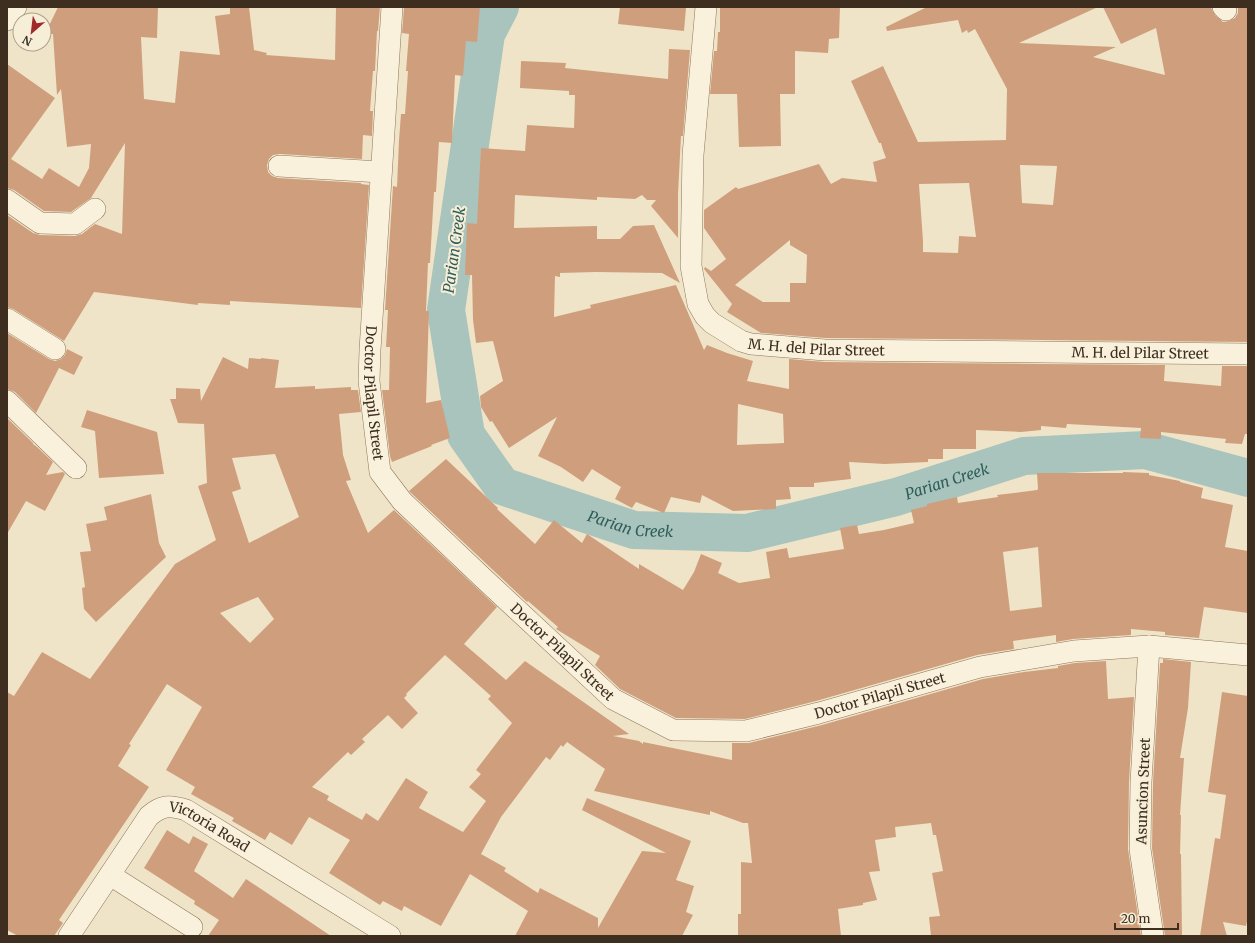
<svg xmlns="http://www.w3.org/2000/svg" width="1255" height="943" font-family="Merriweather,serif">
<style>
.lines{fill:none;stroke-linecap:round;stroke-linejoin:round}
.river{stroke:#a9c4bc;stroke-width:38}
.building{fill:#cf9f7d;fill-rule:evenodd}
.minor-casing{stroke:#8d765c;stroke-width:22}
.minor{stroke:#faf1dc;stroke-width:21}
.labels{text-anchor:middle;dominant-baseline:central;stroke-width:4;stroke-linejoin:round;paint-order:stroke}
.street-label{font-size:14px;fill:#3d2e20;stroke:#f7eed8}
.water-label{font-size:15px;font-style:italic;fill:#2f5d5a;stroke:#f7eed8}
</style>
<rect width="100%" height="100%" fill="#f0e4c8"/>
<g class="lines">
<path class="river" id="s1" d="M 500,7 L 486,34 L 446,310 L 466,435 L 502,486 L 634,530 L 747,533 L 896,497 L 1024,456 L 1145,450 L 1248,478"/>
</g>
<path class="building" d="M 58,7 L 158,7 L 157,38 L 141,37 L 144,99 L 175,103 L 180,51 L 220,55 L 215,16 L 230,14 L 230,7 L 249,7 L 254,50 L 267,53 L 266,55 L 335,60 L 336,7 L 380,7 L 378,31 L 377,31 L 375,71 L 373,71 L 370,111 L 373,111 L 372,136 L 363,135 L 362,159 L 280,154 L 273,155 L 269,159 L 267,165 L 268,172 L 272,176 L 278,178 L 361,183 L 361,184 L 369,185 L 361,308 L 230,301 L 230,305 L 198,303 L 198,305 L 94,292 L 64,341 L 13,309 L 7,307 L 7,215 L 33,233 L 40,235 L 75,236 L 82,234 L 95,224 L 122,234 L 125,143 L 91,198 L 71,212 L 44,211 L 14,190 L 7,188 L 7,64 L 55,98 L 11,159 L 42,179 L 49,168 L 79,187 L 89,168 L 91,144 L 67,147 L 61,89 L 57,95 L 53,34 L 45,34 Z
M 404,7 L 480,7 L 477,42 L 466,41 L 463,76 L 455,75 L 452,143 L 439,142 L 436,192 L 434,192 L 430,263 L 428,263 L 426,311 L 429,311 L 426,403 L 441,400 L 450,438 L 431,445 L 432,446 L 392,462 L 390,456 L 382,390 L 389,390 L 390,347 L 386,347 L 388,310 L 385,310 L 393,186 L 397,187 L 399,140 L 401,114 L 405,114 L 408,71 L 406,71 L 409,34 L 402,33 Z
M 620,7 L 686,8 L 684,31 L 618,24 Z
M 720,7 L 840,7 L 839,38 L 829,39 L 828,53 L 795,51 L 795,94 L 780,94 L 781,146 L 739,147 L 737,94 L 710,94 L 714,51 L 717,51 L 718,32 L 720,32 Z
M 927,7 L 1098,7 L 1019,43 L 1116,47 L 1093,57 L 1165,75 L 1156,28 L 1121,44 L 1103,7 L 1211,7 L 1212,10 L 1215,15 L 1223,22 L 1229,21 L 1235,18 L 1238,13 L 1238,7 L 1248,7 L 1248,342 L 826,338 L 761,333 L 727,312 L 732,304 L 704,269 L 705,267 L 711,271 L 726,259 L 704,228 L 704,210 L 736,187 L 738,189 L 819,164 L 831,184 L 842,178 L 877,182 L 873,162 L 886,158 L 883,150 L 881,143 L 879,143 L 851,81 L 883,66 L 918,142 L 1006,140 L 1007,89 L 975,29 L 968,33 L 967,30 L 962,33 L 958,20 L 887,31 L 886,27 ZM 1020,165 L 1057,166 L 1053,205 L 1022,203 ZM 969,183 L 976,237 L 959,236 L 958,253 L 923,252 L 923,241 L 919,184 ZM 790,240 L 790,245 L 807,255 L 806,283 L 790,283 L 790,302 L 763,302 L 735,285 Z
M 669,49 L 690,50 L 683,136 L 681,136 L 678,194 L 678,238 L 651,206 L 656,200 L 647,200 L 642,195 L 635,199 L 597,197 L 597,200 L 515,195 L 514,228 L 597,226 L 597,239 L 620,239 L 633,226 L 654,225 L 680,283 L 662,273 L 596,272 L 560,273 L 560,277 L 555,276 L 554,317 L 591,308 L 590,305 L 676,285 L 704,350 L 707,345 L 727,353 L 753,361 L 747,381 L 789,389 L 789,359 L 825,362 L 1165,365 L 1164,381 L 1221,386 L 1222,366 L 1248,366 L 1248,434 L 1245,434 L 1242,444 L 1225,443 L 1226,439 L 1161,432 L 1161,439 L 1140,438 L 1141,428 L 1067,424 L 1066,428 L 1041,426 L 1041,430 L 1021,432 L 976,430 L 976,449 L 943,449 L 943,459 L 928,459 L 928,462 L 885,464 L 849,462 L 851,479 L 814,483 L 814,487 L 789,487 L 791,499 L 776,500 L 776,509 L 733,511 L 702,495 L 700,503 L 671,497 L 664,513 L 636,502 L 632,508 L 615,499 L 621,487 L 592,469 L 583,482 L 561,467 L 538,456 L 557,417 L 509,448 L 492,421 L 490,422 L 481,407 L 480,396 L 503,381 L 493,341 L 476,343 L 473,320 L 472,275 L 465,275 L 467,223 L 477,224 L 481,148 L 525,151 L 527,125 L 574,128 L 575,95 L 569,95 L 569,91 L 520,88 L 521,61 L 566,63 L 565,68 L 668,79 ZM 738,404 L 783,414 L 784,443 L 737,445 Z
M 7,333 L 49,359 L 55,361 L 61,359 L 65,355 L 67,349 L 83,357 L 74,375 L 59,368 L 36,413 L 15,392 L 7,389 Z
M 223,357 L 248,369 L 249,358 L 261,359 L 261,358 L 279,360 L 275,388 L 315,386 L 315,389 L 351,387 L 351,390 L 358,390 L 361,412 L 339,414 L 343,455 L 351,480 L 346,481 L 368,533 L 394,510 L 497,607 L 464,644 L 506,680 L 525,661 L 629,734 L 613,736 L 639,741 L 643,744 L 643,742 L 732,760 L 732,743 L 749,743 L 822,725 L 983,679 L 1024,672 L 1058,668 L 1058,666 L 1075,663 L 1106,661 L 1108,699 L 1134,697 L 1129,782 L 1128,849 L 1141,936 L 931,936 L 929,917 L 940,916 L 932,873 L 943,871 L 936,835 L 933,835 L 931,823 L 895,827 L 896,837 L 875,840 L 880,871 L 869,872 L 877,900 L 863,903 L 863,905 L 838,909 L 841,936 L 738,936 L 738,914 L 741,914 L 741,862 L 752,863 L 748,823 L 743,823 L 710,811 L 710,815 L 594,791 L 605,769 L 567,742 L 563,747 L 561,745 L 550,760 L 546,757 L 501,817 L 481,854 L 506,868 L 504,871 L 538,893 L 540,888 L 598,918 L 598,928 L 642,851 L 666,853 L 582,810 L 587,798 L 691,841 L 676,880 L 694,886 L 686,912 L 693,915 L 682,936 L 515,936 L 528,911 L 470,874 L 441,926 L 404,906 L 402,911 L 383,901 L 380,905 L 329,873 L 350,840 L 309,817 L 292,845 L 270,832 L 265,840 L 232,821 L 234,818 L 191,794 L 195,787 L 166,770 L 202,707 L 167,684 L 129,744 L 131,745 L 118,766 L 149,787 L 59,920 L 63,923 L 54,936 L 18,936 L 7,930 L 7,692 L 14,696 L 42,652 L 90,679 L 175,564 L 216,540 L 198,486 L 207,483 L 204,424 L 178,423 L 170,399 L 176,399 L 176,388 L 200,389 L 201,401 ZM 275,454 L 299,517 L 249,543 L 232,492 L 241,489 L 232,458 ZM 258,597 L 274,619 L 250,643 L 220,613 ZM 445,655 L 491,696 L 488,699 L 512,723 L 476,770 L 481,774 L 469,787 L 486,801 L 463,832 L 419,808 L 428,792 L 406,778 L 378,821 L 366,813 L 362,820 L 327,800 L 329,796 L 312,787 L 348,752 L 351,755 L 365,742 L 362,739 L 388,715 L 402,729 L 418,713 L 404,698 L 407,695 L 406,694 Z
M 87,410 L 157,432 L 164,474 L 99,478 L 95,431 L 81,427 Z
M 7,418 L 33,443 L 33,444 L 37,447 L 53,462 L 46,475 L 63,472 L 65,474 L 45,511 L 26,501 L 7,534 Z
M 446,459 L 498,508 L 497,509 L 535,544 L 554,520 L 582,543 L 587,534 L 639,569 L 639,564 L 683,590 L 694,572 L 701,554 L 722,563 L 718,573 L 739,583 L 770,578 L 766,552 L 787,548 L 789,558 L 844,549 L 840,528 L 857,525 L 859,534 L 884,530 L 914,523 L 911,510 L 927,506 L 927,504 L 957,497 L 958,503 L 998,497 L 997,495 L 1037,490 L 1038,489 L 1037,473 L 1123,473 L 1123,472 L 1149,473 L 1149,475 L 1180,481 L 1180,482 L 1203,488 L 1201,498 L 1233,505 L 1225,547 L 1248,551 L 1248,613 L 1204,607 L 1199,638 L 1165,635 L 1165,632 L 1131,629 L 1131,635 L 1073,639 L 1056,642 L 1056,635 L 1013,641 L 1014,649 L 977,655 L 816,701 L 745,719 L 676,718 L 620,689 L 595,665 L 600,656 L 556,629 L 558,627 L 528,601 L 527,602 L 411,493 L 409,491 ZM 1038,547 L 1042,607 L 1010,611 L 1003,552 Z
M 151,494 L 159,543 L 166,557 L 96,622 L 84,609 L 82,588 L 85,587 L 80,552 L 91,551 L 86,524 L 107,520 L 104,507 Z
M 1163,659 L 1191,662 L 1188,708 L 1180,758 L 1184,758 L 1180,815 L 1181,815 L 1180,854 L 1181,854 L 1182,936 L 1165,936 L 1152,848 L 1153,782 L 1160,663 L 1163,663 Z
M 1222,692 L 1248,696 L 1248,917 L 1246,926 L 1223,922 L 1227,936 L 1200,936 L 1215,838 L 1220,839 L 1226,795 L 1208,792 Z
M 167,830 L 189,844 L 193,836 L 208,844 L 194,871 L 233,898 L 246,879 L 331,936 L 208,936 L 219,920 L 194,904 L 195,901 L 144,868 Z"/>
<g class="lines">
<g class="minor-casing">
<g id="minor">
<path id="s2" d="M 392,7 L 370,350 L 369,381 L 380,472 L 402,501 L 483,578 L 613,699 L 673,730 L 746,731 L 819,713 L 980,667 L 1074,651 L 1149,646 L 1248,655"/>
<path id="s3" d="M 706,7 L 693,155 L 691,266 L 698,304 L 705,316 L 712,323 L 741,341 L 751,344 L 825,350 L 1248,354"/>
<path d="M 1223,7 L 1226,10"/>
<path d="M 7,20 L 16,7"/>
<path d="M 279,166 L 381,172"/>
<path d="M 7,200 L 40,223 L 75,224 L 95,209"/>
<path d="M 7,319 L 55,349"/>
<path d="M 7,401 L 76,468"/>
<path d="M 1149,646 L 1141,782 L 1140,849 L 1153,936"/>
<path d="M 110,875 L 192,927"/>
<path id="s4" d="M 69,936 L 149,816 C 162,805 169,805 186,810 L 390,936"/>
</g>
</g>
<use href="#minor" class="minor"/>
</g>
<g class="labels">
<g class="street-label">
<text stroke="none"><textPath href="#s3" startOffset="432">M. H. del Pilar Street</textPath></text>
<text stroke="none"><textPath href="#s3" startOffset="756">M. H. del Pilar Street</textPath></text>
<text stroke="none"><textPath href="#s2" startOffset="387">Doctor Pilapil Street</textPath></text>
<text stroke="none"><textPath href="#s2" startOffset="723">Doctor Pilapil Street</textPath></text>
<text stroke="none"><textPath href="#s2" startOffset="1071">Doctor Pilapil Street</textPath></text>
<text transform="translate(1143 791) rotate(-88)">Asuncion Street</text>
<text stroke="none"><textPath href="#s4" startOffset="212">Victoria Road</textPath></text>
</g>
<g class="water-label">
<text transform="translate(454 250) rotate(-82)">Parian Creek</text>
<text stroke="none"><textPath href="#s1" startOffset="957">Parian Creek</textPath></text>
<text stroke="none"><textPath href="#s1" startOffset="633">Parian Creek</textPath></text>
</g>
</g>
<rect width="1255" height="943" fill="none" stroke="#3d2e20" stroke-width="16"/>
<g transform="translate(32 32) rotate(208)"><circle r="19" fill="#f7eed8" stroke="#ada18e"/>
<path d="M0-3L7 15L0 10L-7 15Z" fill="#9e2a2b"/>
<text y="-6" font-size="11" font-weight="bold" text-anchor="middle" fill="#3d2e20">N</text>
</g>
<path d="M1115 923v6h63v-6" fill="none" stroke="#3d2e20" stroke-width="2"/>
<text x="1121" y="923" font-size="12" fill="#3d2e20" stroke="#f7eed8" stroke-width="3" paint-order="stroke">20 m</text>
</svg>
